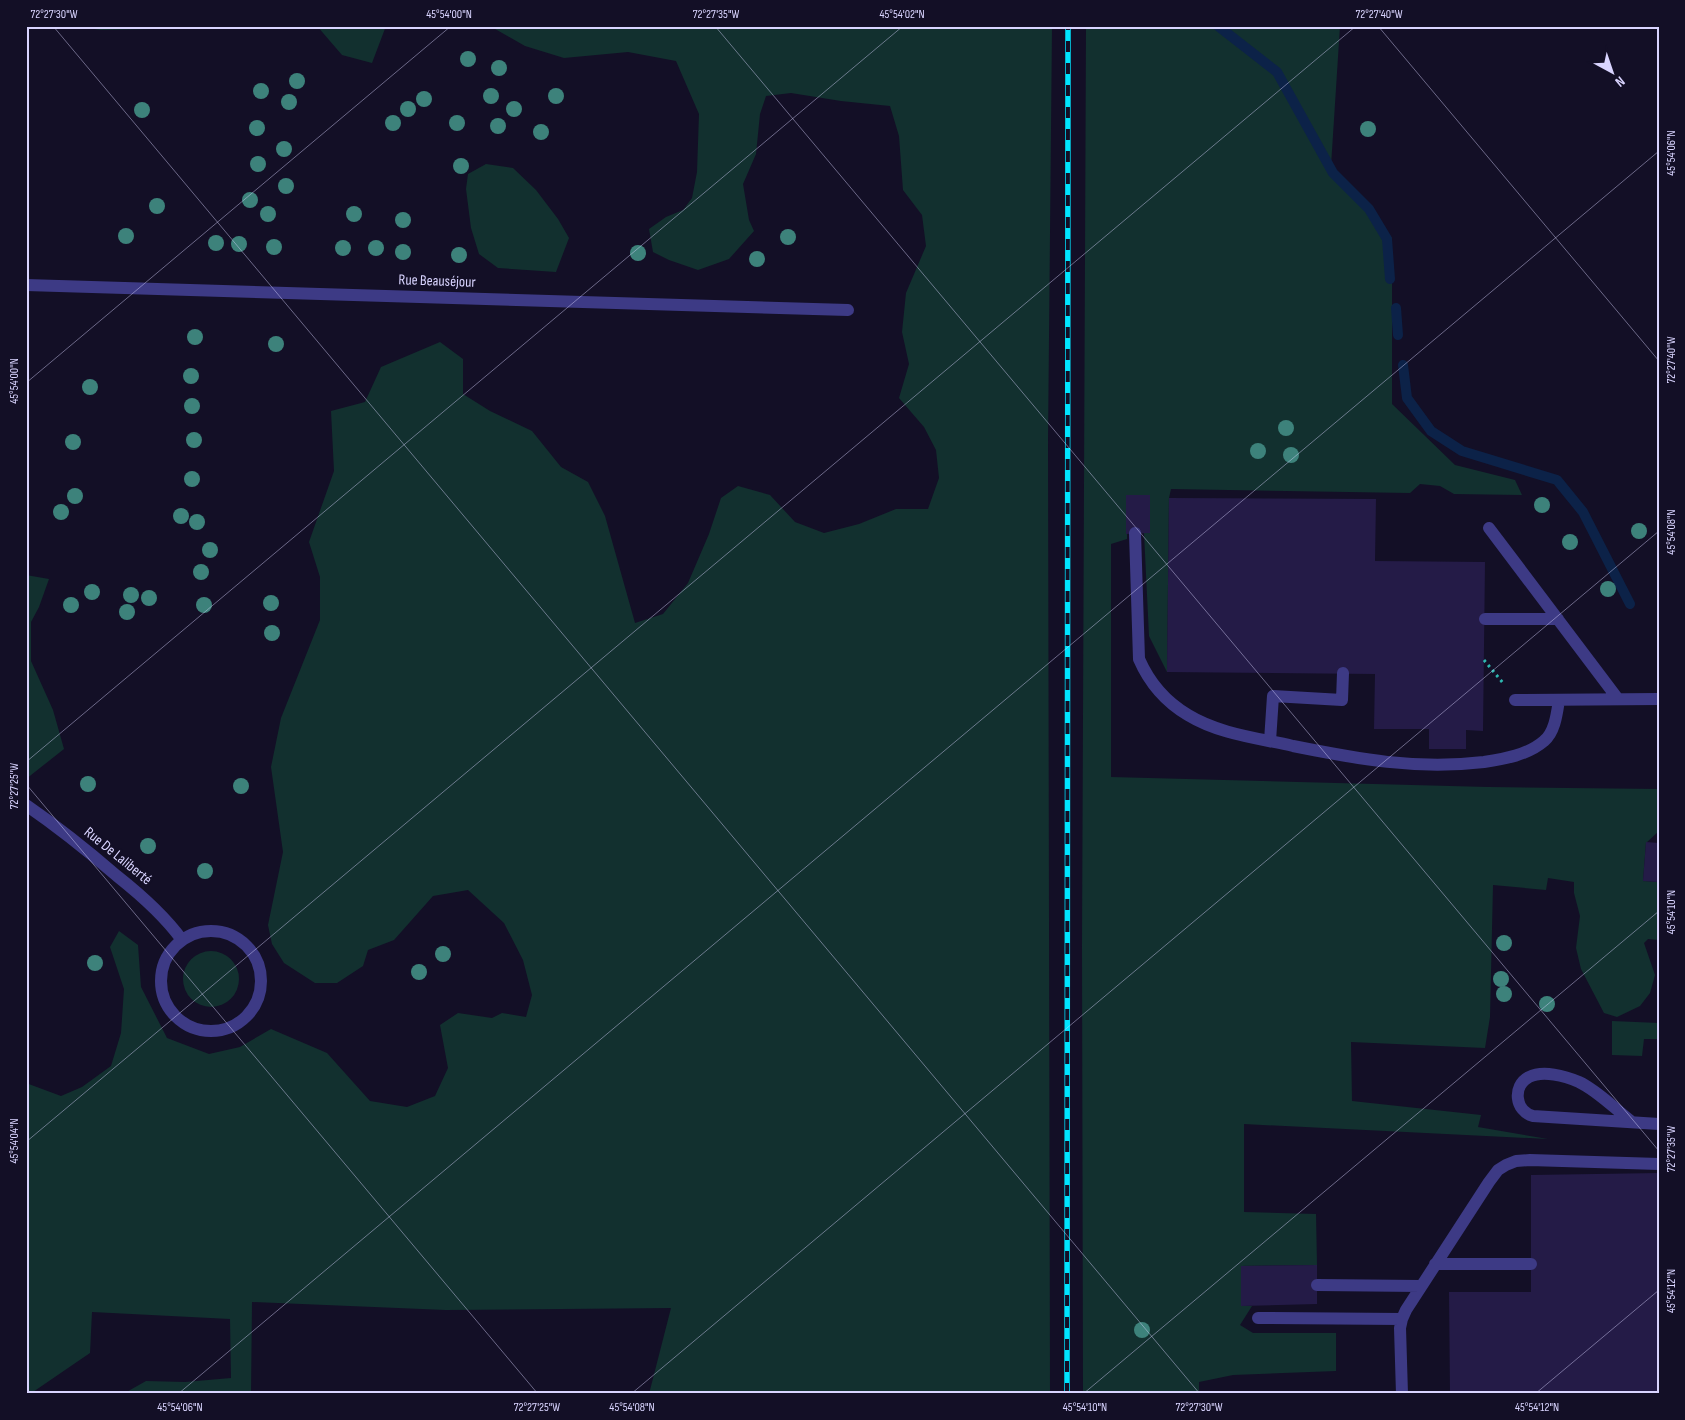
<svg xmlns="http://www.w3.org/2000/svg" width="1685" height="1420" font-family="'Sofia Sans Condensed',sans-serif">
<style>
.green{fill:#12302f}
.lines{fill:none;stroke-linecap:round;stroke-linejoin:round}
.stream{stroke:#0c2248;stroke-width:10}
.building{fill:#241b47}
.path{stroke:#2fb8b0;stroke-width:3;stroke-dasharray:2.5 4;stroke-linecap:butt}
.lane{stroke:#3d3a85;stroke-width:12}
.street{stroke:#3d3a85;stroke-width:12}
.rail-casing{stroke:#00e5ff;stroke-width:5.5}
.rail{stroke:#130f26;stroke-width:4;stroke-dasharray:11;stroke-linecap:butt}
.tree{fill:#3d827b}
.ticks{fill:none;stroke:#d9d4ff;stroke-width:1;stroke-opacity:0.45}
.labels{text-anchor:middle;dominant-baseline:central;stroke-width:4.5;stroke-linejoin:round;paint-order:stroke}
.street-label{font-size:15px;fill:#d9d4ff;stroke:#130f26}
.neatline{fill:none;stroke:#d9d4ff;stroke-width:2}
.ticks-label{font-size:12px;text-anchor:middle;fill:#d9d4ff}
</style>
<rect width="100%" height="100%" fill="#130f26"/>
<path class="green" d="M 73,26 L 218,26 L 208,28 L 101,30 Z
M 317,26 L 386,26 L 372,63 L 342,55 Z
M 490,26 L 1052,26 L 1048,442 L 1050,1394 L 649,1394 L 671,1308 L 446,1310 L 252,1302 L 251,1394 L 123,1394 L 146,1381 L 185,1382 L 231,1378 L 230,1319 L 92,1312 L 90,1353 L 30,1394 L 26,1394 L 26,1083 L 61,1096 L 82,1087 L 111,1066 L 121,1033 L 124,989 L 110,947 L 119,931 L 138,945 L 141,987 L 167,1038 L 209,1054 L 240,1047 L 271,1029 L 327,1053 L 370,1101 L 407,1107 L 435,1096 L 448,1068 L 440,1025 L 458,1013 L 492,1018 L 502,1013 L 526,1017 L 532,995 L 523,960 L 504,923 L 468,890 L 433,896 L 394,940 L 368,950 L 363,966 L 337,983 L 315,983 L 284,963 L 272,944 L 268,925 L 283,852 L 271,767 L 281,718 L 320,620 L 320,577 L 309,542 L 334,471 L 331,411 L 365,402 L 381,367 L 440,342 L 463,359 L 463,394 L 490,411 L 532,431 L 561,467 L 588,482 L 605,516 L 635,623 L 663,614 L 688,583 L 709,534 L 721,498 L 738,486 L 770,495 L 795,522 L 824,533 L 859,524 L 896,509 L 928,509 L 939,478 L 936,450 L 924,427 L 899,398 L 909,364 L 902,332 L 906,293 L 926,246 L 922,215 L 903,190 L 899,136 L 890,106 L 841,101 L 791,93 L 766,96 L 760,114 L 756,154 L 743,184 L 749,220 L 754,231 L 729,259 L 698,270 L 669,260 L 653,252 L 649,229 L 666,217 L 683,210 L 692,198 L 697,172 L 699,114 L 676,61 L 628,52 L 564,58 L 525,46 Z
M 1086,26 L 1340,26 L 1331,166 L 1392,238 L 1392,404 L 1455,465 L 1515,480 L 1522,495 L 1454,494 L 1440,486 L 1420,484 L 1410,493 L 1171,489 L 1169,498 L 1167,672 L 1149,636 L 1144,533 L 1150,533 L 1150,495 L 1127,495 L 1127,539 L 1111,544 L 1111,777 L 1488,787 L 1659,789 L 1659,831 L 1646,843 L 1643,881 L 1659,882 L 1659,940 L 1648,939 L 1644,943 L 1655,975 L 1650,993 L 1640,1006 L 1617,1017 L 1604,1013 L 1581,969 L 1576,948 L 1580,916 L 1574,893 L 1574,882 L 1548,878 L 1546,890 L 1493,885 L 1490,1017 L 1485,1048 L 1351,1042 L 1352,1101 L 1481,1115 L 1478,1127 L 1548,1139 L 1244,1124 L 1244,1212 L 1316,1214 L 1317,1265 L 1241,1266 L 1241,1306 L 1252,1306 L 1240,1325 L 1253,1333 L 1336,1333 L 1336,1371 L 1233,1375 L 1199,1382 L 1199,1394 L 1083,1394 L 1082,947 Z
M 486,164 L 513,168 L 536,190 L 558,219 L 569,238 L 556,272 L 498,268 L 479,254 L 471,228 L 466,189 L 468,174 Z
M 26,575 L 49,579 L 39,607 L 31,622 L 31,661 L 53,710 L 64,749 L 26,779 Z
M183 979a28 28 0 1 1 56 0a28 28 0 1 1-56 0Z
M 1612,1021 L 1659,1023 L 1659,1039 L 1644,1039 L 1642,1056 L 1612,1055 Z"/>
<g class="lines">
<path class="stream" d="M 1218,26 L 1277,72 L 1333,173 L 1369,209 L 1387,239 L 1390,279
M 1396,308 L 1398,335
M 1403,365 L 1407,398 L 1431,431 L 1462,451 L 1557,480 L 1583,512 L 1630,604"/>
</g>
<path class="building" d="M 1126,495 L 1150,495 L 1150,533 L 1126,534 Z
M 1169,498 L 1376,499 L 1375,561 L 1485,562 L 1483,731 L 1466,730 L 1466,749 L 1429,749 L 1429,729 L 1374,729 L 1375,674 L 1167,672 Z
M 1646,842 L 1659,843 L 1659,882 L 1643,881 Z
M 1659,1173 L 1659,1394 L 1450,1394 L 1449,1292 L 1531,1292 L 1531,1175 Z
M 1317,1265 L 1317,1304 L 1241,1306 L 1241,1266 Z"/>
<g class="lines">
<path class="path" d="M 1484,660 L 1503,683"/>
<path class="lane" d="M 1489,528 L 1618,699
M 1135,533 L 1139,659 C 1149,682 1166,702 1188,715 C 1219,734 1258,738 1293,746 C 1358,759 1416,770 1484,762 C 1504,759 1528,755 1544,741 C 1555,732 1557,713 1559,700
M 1485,619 L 1558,619
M 1515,700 L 1659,699
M 1270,741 L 1273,696 L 1342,700 L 1343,673
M 1632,1122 C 1615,1109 1598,1091 1579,1082 C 1565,1076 1543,1070 1529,1077 C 1512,1086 1515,1111 1533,1116 L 1659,1124
M 1435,1264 L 1531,1264
M 1317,1285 L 1421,1286
M 1258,1318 L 1402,1319
M 1402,1394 L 1400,1328 L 1402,1319 L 1406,1310 L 1489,1182 L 1498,1170 L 1506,1165 L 1516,1161 L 1530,1160 L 1659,1164"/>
<path class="street" d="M 26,285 L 848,310
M 26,805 C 58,827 88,851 117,876 C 141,895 164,915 182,940
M161 981a50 50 0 1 1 100 0a50 50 0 1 1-100 0Z"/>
<g class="rail-casing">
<path id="rail" d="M 1067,1394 L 1068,26"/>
</g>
<use href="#rail" class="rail"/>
</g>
<g class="tree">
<circle cx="468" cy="59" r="8"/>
<circle cx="499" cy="68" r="8"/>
<circle cx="297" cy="81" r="8"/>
<circle cx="261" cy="91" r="8"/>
<circle cx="491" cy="96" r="8"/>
<circle cx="556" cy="96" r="8"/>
<circle cx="424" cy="99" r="8"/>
<circle cx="289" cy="102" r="8"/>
<circle cx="408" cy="109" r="8"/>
<circle cx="514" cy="109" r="8"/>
<circle cx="142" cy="110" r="8"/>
<circle cx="393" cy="123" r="8"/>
<circle cx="457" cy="123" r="8"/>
<circle cx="498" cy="126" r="8"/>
<circle cx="257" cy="128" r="8"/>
<circle cx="1368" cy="129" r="8"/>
<circle cx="541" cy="132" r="8"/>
<circle cx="284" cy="149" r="8"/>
<circle cx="258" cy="164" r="8"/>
<circle cx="461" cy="166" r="8"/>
<circle cx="286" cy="186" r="8"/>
<circle cx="250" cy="200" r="8"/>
<circle cx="157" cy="206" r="8"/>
<circle cx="268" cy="214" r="8"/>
<circle cx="354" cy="214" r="8"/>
<circle cx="403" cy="220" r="8"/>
<circle cx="126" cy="236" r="8"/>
<circle cx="788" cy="237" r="8"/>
<circle cx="216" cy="243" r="8"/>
<circle cx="239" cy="244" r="8"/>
<circle cx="274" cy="247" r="8"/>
<circle cx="343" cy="248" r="8"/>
<circle cx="376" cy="248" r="8"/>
<circle cx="403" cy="252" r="8"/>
<circle cx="638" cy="253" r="8"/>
<circle cx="459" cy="255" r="8"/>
<circle cx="757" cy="259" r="8"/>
<circle cx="195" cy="337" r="8"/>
<circle cx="276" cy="344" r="8"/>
<circle cx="191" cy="376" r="8"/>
<circle cx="90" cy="387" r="8"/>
<circle cx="192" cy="406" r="8"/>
<circle cx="1286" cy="428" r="8"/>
<circle cx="194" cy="440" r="8"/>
<circle cx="73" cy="442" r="8"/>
<circle cx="1258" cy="451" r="8"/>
<circle cx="1291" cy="455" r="8"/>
<circle cx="192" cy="479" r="8"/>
<circle cx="75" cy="496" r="8"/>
<circle cx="1542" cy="505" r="8"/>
<circle cx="61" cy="512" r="8"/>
<circle cx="181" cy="516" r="8"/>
<circle cx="197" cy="522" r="8"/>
<circle cx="1639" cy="531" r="8"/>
<circle cx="1570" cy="542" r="8"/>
<circle cx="210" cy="550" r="8"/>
<circle cx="201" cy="572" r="8"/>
<circle cx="1608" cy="589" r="8"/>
<circle cx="92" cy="592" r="8"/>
<circle cx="131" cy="595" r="8"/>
<circle cx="149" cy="598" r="8"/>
<circle cx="271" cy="603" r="8"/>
<circle cx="71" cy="605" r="8"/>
<circle cx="204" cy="605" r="8"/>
<circle cx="127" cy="612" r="8"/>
<circle cx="272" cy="633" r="8"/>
<circle cx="88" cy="784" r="8"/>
<circle cx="241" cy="786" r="8"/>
<circle cx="148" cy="846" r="8"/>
<circle cx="205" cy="871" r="8"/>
<circle cx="1504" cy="943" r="8"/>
<circle cx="443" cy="954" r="8"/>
<circle cx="95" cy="963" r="8"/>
<circle cx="419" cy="972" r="8"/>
<circle cx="1501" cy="979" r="8"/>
<circle cx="1504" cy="994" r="8"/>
<circle cx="1547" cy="1004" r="8"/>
<circle cx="1142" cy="1330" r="8"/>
</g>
<path class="ticks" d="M 53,26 L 1200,1394M 715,26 L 1659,1151M 1378,26 L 1659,361M 26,383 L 451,26M 26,762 L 903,26M 26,784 L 538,1394M 26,1142 L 1356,26M 178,1394 L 1659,151M 631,1394 L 1659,531M 1083,1394 L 1659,911M 1535,1394 L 1659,1290"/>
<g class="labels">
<g class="street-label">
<text transform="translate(437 281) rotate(2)">Rue Beauséjour</text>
<text transform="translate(118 856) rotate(39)">Rue De Laliberté</text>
</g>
</g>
<rect width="1685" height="1420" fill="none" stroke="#130f26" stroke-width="55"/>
<g transform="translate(1612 72) rotate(140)" stroke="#130f26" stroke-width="4" paint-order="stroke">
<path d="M0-4L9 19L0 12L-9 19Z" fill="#d9d4ff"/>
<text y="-8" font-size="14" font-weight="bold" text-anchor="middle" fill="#d9d4ff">N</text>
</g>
<rect x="28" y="28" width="1630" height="1364" class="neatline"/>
<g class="ticks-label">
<text x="54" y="18">72°27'30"W</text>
<text x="449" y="18">45°54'00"N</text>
<text x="716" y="18">72°27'35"W</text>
<text x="902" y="18">45°54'02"N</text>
<text x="1379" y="18">72°27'40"W</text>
<text transform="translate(1671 153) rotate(-90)" y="4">45°54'06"N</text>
<text transform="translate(1671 360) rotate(-90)" y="4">72°27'40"W</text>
<text transform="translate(14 381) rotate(-90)" y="4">45°54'00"N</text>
<text transform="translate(1671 532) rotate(-90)" y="4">45°54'08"N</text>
<text transform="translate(14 786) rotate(-90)" y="4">72°27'25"W</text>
<text transform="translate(1671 912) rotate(-90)" y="4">45°54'10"N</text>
<text transform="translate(14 1141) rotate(-90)" y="4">45°54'04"N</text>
<text transform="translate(1671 1149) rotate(-90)" y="4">72°27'35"W</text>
<text transform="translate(1671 1291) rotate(-90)" y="4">45°54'12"N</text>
<text x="180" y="1411">45°54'06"N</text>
<text x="537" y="1411">72°27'25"W</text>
<text x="632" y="1411">45°54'08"N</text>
<text x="1085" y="1411">45°54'10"N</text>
<text x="1199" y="1411">72°27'30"W</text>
<text x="1537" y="1411">45°54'12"N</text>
</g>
</svg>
